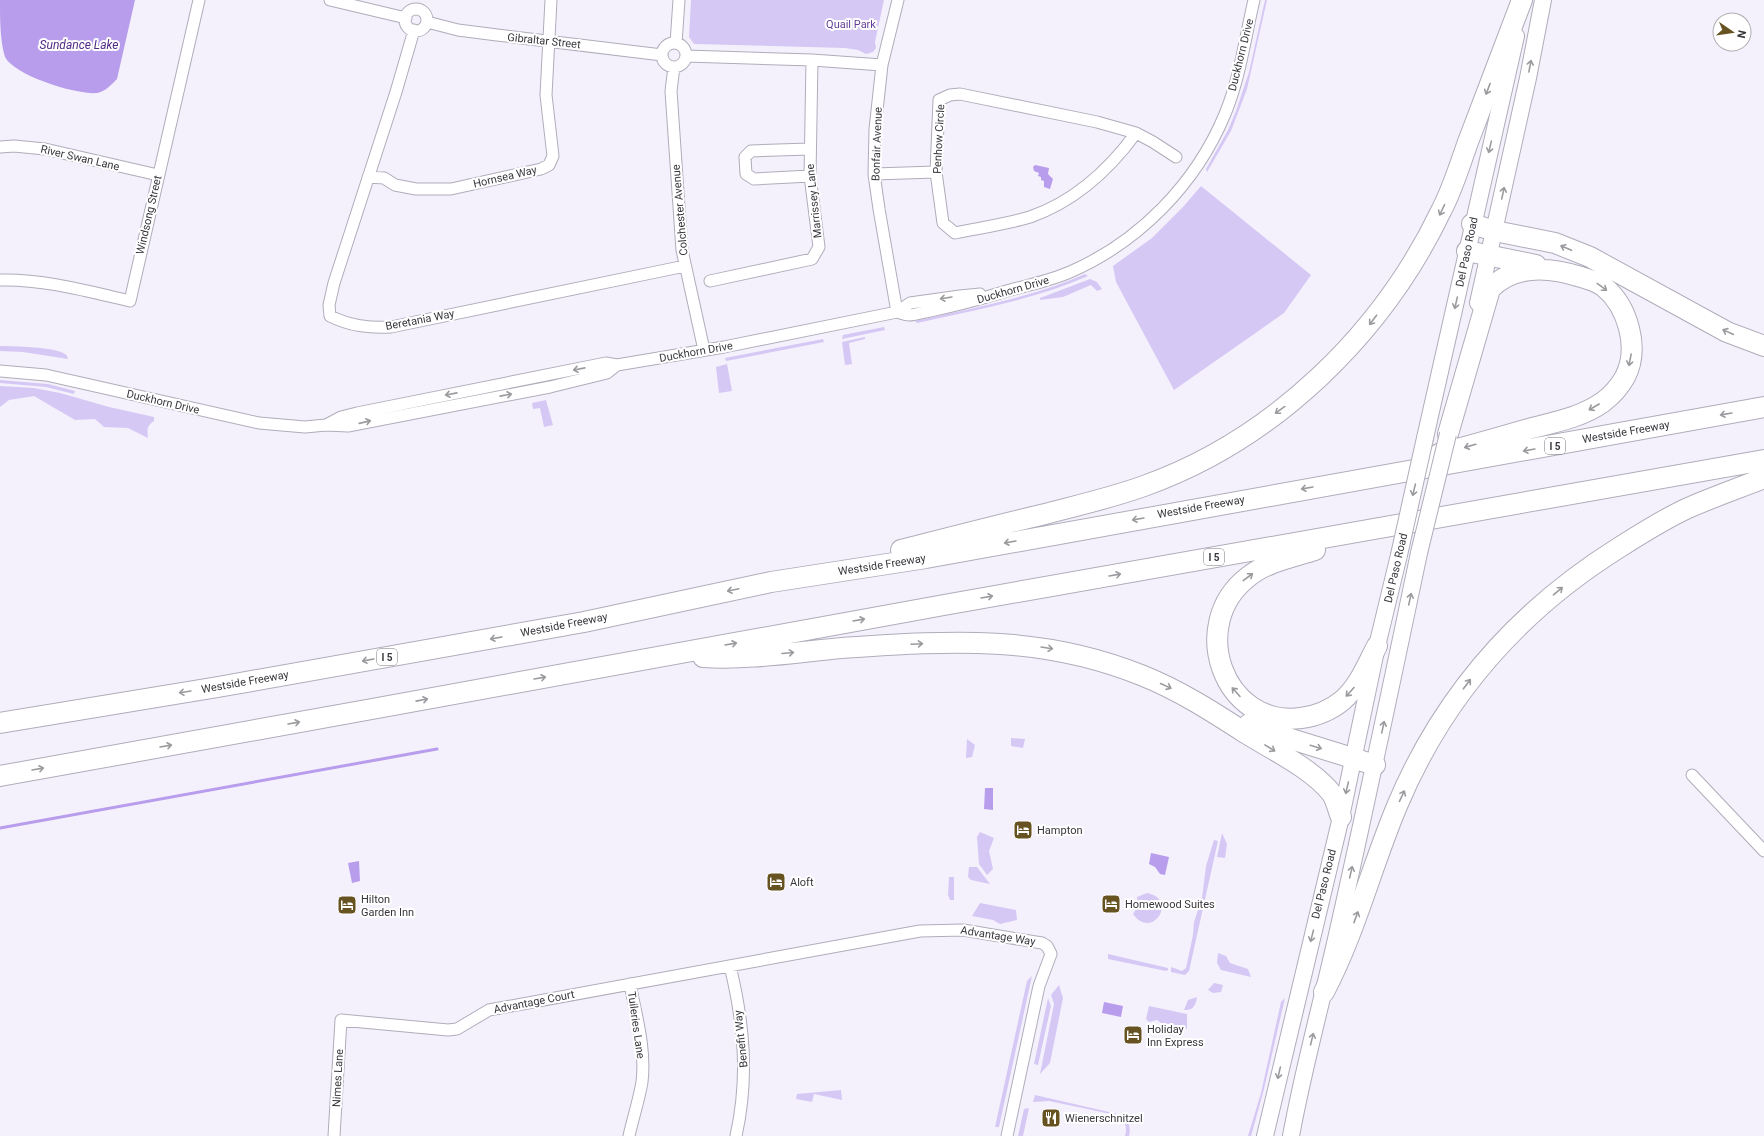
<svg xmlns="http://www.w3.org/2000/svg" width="1764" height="1136" font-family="Roboto,sans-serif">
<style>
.green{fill:#d6c8f4}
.water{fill:#b89dec}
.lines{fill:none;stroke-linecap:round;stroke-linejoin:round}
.stream{stroke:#b89dec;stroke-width:3}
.street-casing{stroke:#b0acba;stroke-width:13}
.secondary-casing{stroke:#b0acba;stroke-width:18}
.highway-casing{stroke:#b0acba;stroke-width:22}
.street{stroke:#fff;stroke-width:11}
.secondary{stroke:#fff;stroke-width:16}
.highway{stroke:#fff;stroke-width:20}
.secondary-bridge-casing{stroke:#b0acba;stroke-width:18;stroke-linecap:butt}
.secondary-bridge{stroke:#fff;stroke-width:16}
.oneway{stroke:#9c9a9e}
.labels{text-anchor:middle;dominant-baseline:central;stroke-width:4;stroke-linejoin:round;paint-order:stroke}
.shield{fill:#fff;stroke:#747276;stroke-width:1}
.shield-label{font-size:10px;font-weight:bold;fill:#38363c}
.park-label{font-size:11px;fill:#643e9a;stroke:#fff}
.street-label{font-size:11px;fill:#38363c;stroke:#fff}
.poi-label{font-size:11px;fill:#38363c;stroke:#fff;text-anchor:start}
.water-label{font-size:12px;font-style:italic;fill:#502984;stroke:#fff}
</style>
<rect width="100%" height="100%" fill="#f4f1fd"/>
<path class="green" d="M 691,0 L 884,0 L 875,42 L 876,48 L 873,52 L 866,54 L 858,50 L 845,48 L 694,44 L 689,37 Z
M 1265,0 L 1267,0 L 1247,89 L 1231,131 L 1207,172 L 1206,169 L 1228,130 L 1236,111 L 1249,72 Z
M 1201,186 L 1311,275 L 1284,313 L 1174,390 L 1116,282 L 1113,266 L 1152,238 L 1183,207 Z
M 1085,274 L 1088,276 C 1033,300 975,310 917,323 L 915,321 C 972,308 1031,298 1085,274 Z
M 1090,279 L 1097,282 L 1102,289 L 1097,291 L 1091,285 L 1063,297 L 1040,300 L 1040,298 Z
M 884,327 L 885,330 L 842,339 L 843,335 Z
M 865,337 L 865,339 L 849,343 L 852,364 L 845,365 L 842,342 Z
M 823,339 L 824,342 L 726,361 L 725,358 Z
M 0,346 C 12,346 56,347 65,354 C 67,355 67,356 68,359 L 23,352 L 0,351 Z
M 727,364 L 732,391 L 719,393 L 716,367 Z
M 0,380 L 48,384 L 75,391 L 74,394 L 46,387 L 0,383 Z
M 0,386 L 34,388 L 60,393 L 109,407 L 154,417 L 154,421 C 147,426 147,429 148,438 L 128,428 L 104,427 L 95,419 L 75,420 L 34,396 L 9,400 L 0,407 Z
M 546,400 L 553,425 L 544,427 L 540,408 L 533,409 L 532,403 Z
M 1011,738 L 1025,739 L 1023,748 L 1011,746 Z
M 967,739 L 975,745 L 972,757 L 966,758 Z
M 980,832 L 994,838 L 989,851 L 993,869 L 987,875 L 979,864 L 977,837 Z
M 1222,833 L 1227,844 L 1225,858 L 1217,857 Z
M 1214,840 L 1218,841 L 1189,971 L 1185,975 L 1171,972 L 1171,967 L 1182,971 L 1186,968 L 1193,935 L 1194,922 L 1202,898 L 1206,866 Z
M 969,867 L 977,867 L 990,884 L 971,880 L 968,877 Z
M 949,877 L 954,877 L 954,900 L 950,900 L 948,895 Z
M 1147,893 C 1179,899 1152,941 1133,914 L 1138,906 L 1137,897 Z
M 980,903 L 1016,910 L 1017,920 L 1000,924 L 993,920 L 972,916 Z
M 1218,953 L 1226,956 L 1230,963 L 1248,969 L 1251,977 L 1221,970 L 1217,963 Z
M 1108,954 L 1168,968 L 1168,970 L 1166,971 L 1108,959 Z
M 1032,976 L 999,1127 L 995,1127 L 1027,981 Z
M 1214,983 L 1223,985 L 1221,992 L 1213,993 L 1208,990 Z
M 1059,985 L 1063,998 L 1050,1063 L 1040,1074 L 1054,1004 L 1051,995 Z
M 1197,997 C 1196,1005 1193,1011 1184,1010 L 1188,1000 Z
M 1048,998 L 1051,1006 L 1038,1065 L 1034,1064 Z
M 1285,998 L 1263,1093 L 1251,1136 L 1248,1136 L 1261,1093 L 1281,1002 Z
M 1149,1006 L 1187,1014 L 1187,1029 L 1181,1026 L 1173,1027 L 1169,1024 L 1162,1024 L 1157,1020 L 1149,1022 L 1146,1019 Z
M 841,1090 L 842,1100 L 814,1094 L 812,1102 L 796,1099 L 797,1094 Z
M 1035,1095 L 1122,1115 C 1129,1121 1131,1127 1129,1136 L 1125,1136 C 1128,1125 1124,1121 1116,1115 L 1049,1101 L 1033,1102 Z
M 1029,1108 L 1023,1136 L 1018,1136 L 1024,1109 Z"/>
<path class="water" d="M 0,0 L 135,0 L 117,79 C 112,84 105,92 97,93 C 77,95 15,76 5,57 C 0,41 0,19 0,0 Z
M 1035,165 L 1049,168 L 1048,174 L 1053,179 L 1050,189 L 1044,187 L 1044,181 L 1041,180 L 1041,177 L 1038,176 L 1039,173 L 1034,171 L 1033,167 Z
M 985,788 L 993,788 L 993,810 L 984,809 Z
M 1151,853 L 1169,857 L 1165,875 L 1160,874 L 1155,867 L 1149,864 Z
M 359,861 L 360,881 L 352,883 L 348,863 Z
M 1104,1002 L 1123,1006 L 1121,1017 L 1102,1013 Z"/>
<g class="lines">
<path class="stream" d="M 0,828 L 437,749"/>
<g class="street-casing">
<path id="street" d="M 330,0 L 406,18
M405 20a11 11 0 1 1 22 0a11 11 0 1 1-22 0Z
M 427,22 L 458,30 L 497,35 L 662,55
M 414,30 L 396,92 L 334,283 L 329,305 L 330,316 C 350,326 369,328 391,327 L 685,266
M 676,43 L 679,0
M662 55a12 12 0 1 1 24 0a12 12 0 1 1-24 0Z
M 686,56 L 812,60 L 882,65
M 674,67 L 671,91 L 682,250 L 704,350
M 1136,133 C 1109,170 1073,202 1030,217 C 1007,224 979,228 955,233 L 943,223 L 936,172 L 939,100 L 950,95 L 960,94 L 1097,122 L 1136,133 L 1153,142 L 1176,157
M 0,147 L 14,146 L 45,149 L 158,175
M 809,149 L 751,151 L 745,157 L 746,174 L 754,179 L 810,176
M 874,174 L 936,172
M 368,177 L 384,178 L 395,185 L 416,189 L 451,189 L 541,169 L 549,165 L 553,156 L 546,95 L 551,0
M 0,280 C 44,279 87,291 130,301 L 199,0
M 710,281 L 812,259 L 819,247 L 810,176 L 812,60
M 897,312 L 879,209 L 874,174 L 875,129 L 882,65 L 898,0
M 897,312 L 910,303 L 960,296 L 980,294
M 0,371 L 46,375 L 259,423 L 305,427 L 326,425 L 348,426 L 550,387 L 607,373 L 617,365
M 326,425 L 341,417 L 357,413 L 606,363 L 617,365 L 724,347 L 897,312 C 901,313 905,315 909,315 C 915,315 923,312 930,311 C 954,306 977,300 1000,293 C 1023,286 1047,282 1070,272 C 1139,242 1196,184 1225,114 C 1240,78 1245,38 1254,0
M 1692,775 L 1764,851
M 730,966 C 744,1023 749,1078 736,1136
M 334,1136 L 341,1020 L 448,1030 L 457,1029 L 489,1010 L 920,931 L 963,930 L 1042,943 L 1047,946 L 1051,954 L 1039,986 L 1007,1136
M 629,1136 C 633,1118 639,1100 642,1082 C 646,1049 636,1015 630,984"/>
</g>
<g class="secondary-casing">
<path id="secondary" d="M 1478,303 L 1528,78 L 1543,0
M 1425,438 L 1516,36
M 1265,1136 L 1341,817 L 1377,646 L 1399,555
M 1291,1136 C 1303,1070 1321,1005 1336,939 C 1365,811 1392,682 1419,553"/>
</g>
<g class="highway-casing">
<path id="highway" d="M 1472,224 L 1495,231 L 1555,243 L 1590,257 L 1727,332 L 1764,346
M 1467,251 L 1536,265
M 1439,454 C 1470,446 1501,437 1532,428 C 1556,422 1582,417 1603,402 C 1611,396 1620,386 1625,377 C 1640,348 1628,306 1603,286 C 1597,282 1588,279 1581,277 C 1550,267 1514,264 1490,289 L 1448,434
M 901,550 C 948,538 994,526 1041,515 C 1075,506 1111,498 1144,486 C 1275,439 1383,333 1442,209 C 1453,188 1460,164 1468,142 C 1486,95 1504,47 1522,0
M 1315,550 C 1293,557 1266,562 1248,577 C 1187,624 1223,728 1301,718 C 1317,716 1331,710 1343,700 C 1359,686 1367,665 1377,646
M 703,657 C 749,660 796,652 842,648 C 948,641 1039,634 1141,675 C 1179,690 1213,712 1247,734 C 1273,750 1314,770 1332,794 C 1336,800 1338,810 1341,817
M 0,723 L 218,687 L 584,622 L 771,582 L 926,558 L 1764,407
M 1249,724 L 1275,734 L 1375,765
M 0,776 L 361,711 L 944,605 L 1764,460
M 1324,992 C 1355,933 1371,868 1397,806 C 1443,696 1519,610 1620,547 C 1642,533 1664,519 1688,508 C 1713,497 1739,488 1764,478"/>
</g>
<use href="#street" class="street"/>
<use href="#secondary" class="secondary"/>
<use href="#highway" class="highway"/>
<g class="secondary-bridge-casing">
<path id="secondary-bridge" d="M 1419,553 L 1448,434
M 1399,555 L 1425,438"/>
</g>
<use href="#secondary-bridge" class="secondary-bridge"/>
</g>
<defs><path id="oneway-shaft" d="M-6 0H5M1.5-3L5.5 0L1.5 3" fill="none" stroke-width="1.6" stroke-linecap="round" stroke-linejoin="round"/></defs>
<g class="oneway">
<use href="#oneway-shaft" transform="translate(1530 66) rotate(-79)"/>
<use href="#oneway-shaft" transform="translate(1488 89) rotate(111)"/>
<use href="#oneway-shaft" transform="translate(1490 147) rotate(103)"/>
<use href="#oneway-shaft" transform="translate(1503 193) rotate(-78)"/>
<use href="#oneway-shaft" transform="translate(1442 210) rotate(116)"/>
<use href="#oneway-shaft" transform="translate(1566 248) rotate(-157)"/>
<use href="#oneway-shaft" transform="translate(1602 287) rotate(36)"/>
<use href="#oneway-shaft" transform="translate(946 298) rotate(171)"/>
<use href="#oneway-shaft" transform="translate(1456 303) rotate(103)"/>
<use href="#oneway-shaft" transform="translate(1373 320) rotate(127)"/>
<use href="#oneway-shaft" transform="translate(1728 332) rotate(-155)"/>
<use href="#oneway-shaft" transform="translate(1630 360) rotate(101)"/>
<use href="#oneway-shaft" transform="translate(579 369) rotate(169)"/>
<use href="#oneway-shaft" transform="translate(451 394) rotate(169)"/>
<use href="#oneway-shaft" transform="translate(506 395) rotate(-11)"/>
<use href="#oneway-shaft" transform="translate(1594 407) rotate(150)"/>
<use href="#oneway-shaft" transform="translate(1280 410) rotate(144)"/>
<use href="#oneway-shaft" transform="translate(1726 414) rotate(170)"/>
<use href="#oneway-shaft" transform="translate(365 422) rotate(-13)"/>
<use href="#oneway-shaft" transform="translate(1470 446) rotate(164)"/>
<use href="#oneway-shaft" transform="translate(1529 450) rotate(170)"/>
<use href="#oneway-shaft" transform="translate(1307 488) rotate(170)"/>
<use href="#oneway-shaft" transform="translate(1414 490) rotate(103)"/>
<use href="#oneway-shaft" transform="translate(1138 519) rotate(170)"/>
<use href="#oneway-shaft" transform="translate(1010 542) rotate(170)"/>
<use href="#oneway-shaft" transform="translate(1115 575) rotate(-10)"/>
<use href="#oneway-shaft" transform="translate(1248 577) rotate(-37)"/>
<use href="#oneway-shaft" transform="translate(733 590) rotate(168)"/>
<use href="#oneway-shaft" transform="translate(1558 591) rotate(-40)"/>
<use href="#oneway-shaft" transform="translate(987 597) rotate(-10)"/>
<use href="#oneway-shaft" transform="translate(1410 599) rotate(-78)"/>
<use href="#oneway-shaft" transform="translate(859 620) rotate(-10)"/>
<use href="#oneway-shaft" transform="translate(496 638) rotate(170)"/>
<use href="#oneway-shaft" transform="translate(731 644) rotate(-10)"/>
<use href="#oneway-shaft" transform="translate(917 644) rotate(-3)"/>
<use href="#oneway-shaft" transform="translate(1047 648) rotate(9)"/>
<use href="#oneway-shaft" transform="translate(788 653) rotate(-5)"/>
<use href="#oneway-shaft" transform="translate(368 660) rotate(170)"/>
<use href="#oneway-shaft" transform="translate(540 678) rotate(-10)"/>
<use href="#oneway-shaft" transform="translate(1467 684) rotate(-53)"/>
<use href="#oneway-shaft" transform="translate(1166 686) rotate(25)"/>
<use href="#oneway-shaft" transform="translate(185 692) rotate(171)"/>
<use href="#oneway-shaft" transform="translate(1236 692) rotate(-132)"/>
<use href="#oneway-shaft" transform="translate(1350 692) rotate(132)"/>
<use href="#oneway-shaft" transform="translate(422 700) rotate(-11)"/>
<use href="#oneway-shaft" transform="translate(294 723) rotate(-10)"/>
<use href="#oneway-shaft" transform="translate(1383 727) rotate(-78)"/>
<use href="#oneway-shaft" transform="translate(166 746) rotate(-10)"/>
<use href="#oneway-shaft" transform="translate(1316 747) rotate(17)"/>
<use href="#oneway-shaft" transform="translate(1270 748) rotate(32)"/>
<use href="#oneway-shaft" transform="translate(38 769) rotate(-10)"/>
<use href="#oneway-shaft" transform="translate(1347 788) rotate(103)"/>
<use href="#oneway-shaft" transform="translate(1402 796) rotate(-65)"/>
<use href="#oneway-shaft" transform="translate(1351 872) rotate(-77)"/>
<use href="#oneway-shaft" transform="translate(1356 917) rotate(-70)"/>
<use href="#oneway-shaft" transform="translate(1312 936) rotate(104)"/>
<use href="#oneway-shaft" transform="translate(1312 1039) rotate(-76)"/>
<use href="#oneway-shaft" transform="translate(1279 1073) rotate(103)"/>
</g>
<defs>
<g id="hotel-square" transform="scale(1)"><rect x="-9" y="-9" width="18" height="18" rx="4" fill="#665321" stroke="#fff"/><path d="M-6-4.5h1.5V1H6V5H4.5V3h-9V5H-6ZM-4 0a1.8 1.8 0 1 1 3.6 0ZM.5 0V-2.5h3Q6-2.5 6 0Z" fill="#fff"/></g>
<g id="restaurant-square" transform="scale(1)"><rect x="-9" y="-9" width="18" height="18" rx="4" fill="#665321" stroke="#fff"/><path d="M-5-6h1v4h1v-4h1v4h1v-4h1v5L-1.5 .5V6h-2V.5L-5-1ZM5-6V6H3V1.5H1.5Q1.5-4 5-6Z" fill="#fff"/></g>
</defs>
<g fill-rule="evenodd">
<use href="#hotel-square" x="1023" y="830"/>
<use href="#hotel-square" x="776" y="882"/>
<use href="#hotel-square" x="1111" y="904"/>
<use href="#hotel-square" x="347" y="905"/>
<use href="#hotel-square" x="1133" y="1035"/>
<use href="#restaurant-square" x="1051" y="1118"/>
</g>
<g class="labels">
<g class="shield">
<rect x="1545" y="438" width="20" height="16" rx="3"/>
<rect x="1204" y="549" width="20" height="16" rx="3"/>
<rect x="377" y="649" width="20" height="16" rx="3"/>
</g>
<g class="shield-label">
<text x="1555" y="446">I 5</text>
<text x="1214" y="557">I 5</text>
<text x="387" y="657">I 5</text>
</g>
<g class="park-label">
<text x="851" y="24">Quail Park</text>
</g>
<g class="street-label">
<text transform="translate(544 41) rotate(6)">Gibraltar Street</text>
<text transform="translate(1241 55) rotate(-76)">Duckhorn Drive</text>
<text transform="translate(939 139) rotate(-87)">Penhow Circle</text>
<text transform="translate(877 144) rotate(-88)">Bonfair Avenue</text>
<text transform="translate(80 158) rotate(13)">River Swan Lane</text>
<text transform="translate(505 177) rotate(-13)">Hornsea Way</text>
<text transform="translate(814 201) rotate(-96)">Marrissey Lane</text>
<text transform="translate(680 210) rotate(-95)">Colchester Avenue</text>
<text transform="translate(149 215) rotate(-77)">Windsong Street</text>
<text transform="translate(1467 252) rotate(-78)">Del Paso Road</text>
<text transform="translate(1013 290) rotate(-16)">Duckhorn Drive</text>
<text transform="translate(420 320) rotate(-11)">Beretania Way</text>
<text transform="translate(696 352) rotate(-10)">Duckhorn Drive</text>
<text transform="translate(163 402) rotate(13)">Duckhorn Drive</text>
<text transform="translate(1626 432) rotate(-10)">Westside Freeway</text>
<text transform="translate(1201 507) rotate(-10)">Westside Freeway</text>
<text transform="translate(882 565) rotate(-9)">Westside Freeway</text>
<text transform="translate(1396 568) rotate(-77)">Del Paso Road</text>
<text transform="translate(564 625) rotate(-11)">Westside Freeway</text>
<text transform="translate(245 682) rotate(-10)">Westside Freeway</text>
<text transform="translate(1324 884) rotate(-76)">Del Paso Road</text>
<text transform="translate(998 936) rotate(9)">Advantage Way</text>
<text transform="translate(534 1002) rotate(-11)">Advantage Court</text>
<text transform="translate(636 1025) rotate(82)">Tuileries Lane</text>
<text transform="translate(741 1039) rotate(-96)">Benefit Way</text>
<text transform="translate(338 1078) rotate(-87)">Nimes Lane</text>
</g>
<g class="poi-label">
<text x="1037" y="830">Hampton</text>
<text x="790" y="882">Aloft</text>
<text x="361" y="899">Hilton<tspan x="361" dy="13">Garden Inn</tspan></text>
<text x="1125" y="904">Homewood Suites</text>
<text x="1147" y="1029">Holiday<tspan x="1147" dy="13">Inn Express</tspan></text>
<text x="1065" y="1118">Wienerschnitzel</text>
</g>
<g class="water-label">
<text x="79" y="45">Sundance Lake</text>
</g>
</g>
<g transform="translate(1732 32) rotate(103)"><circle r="19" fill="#ffffff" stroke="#afafb1"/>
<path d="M0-3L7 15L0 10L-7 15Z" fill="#665321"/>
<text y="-6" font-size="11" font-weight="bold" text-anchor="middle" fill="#38363c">N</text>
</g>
</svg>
